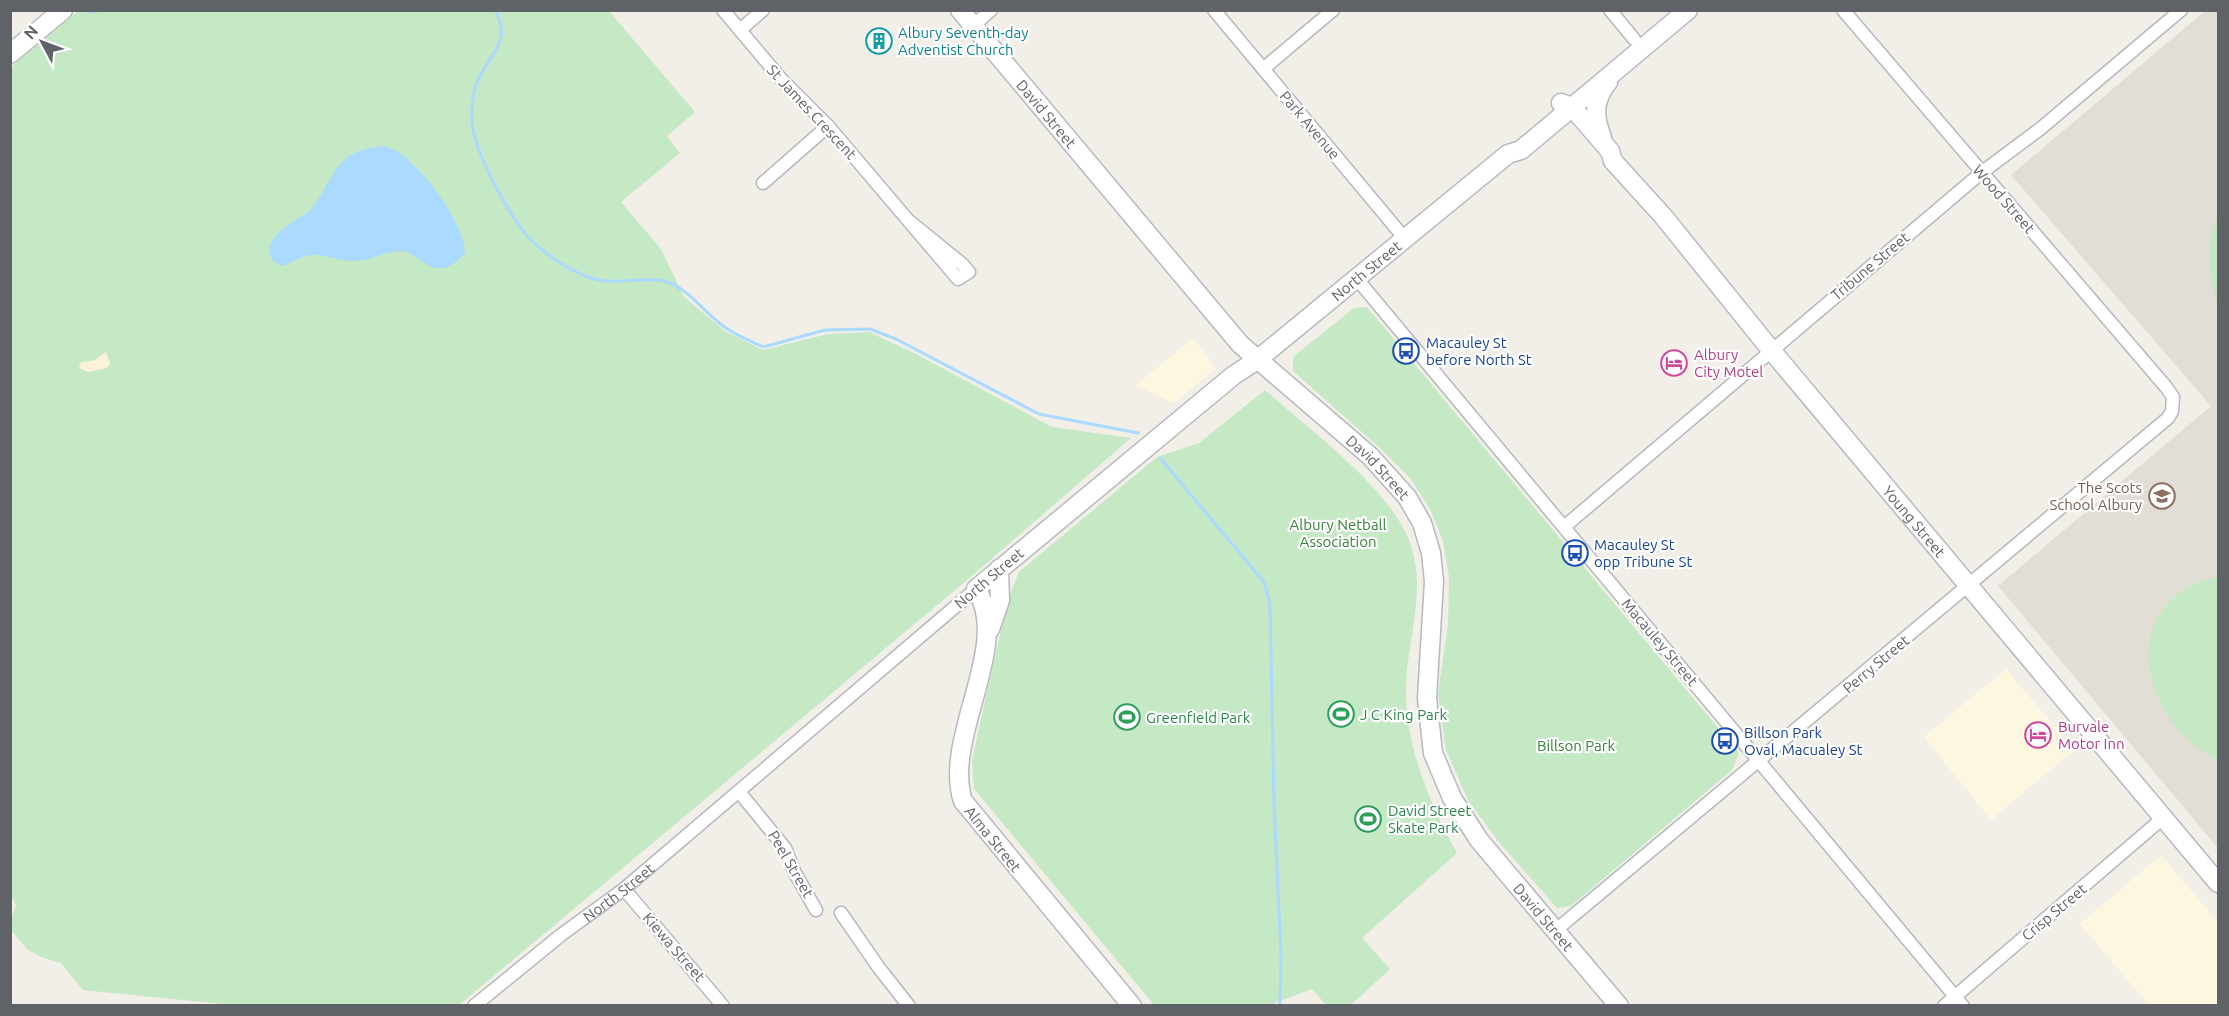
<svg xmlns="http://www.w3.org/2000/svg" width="2229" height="1016" font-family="Ubuntu,sans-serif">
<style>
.commercial{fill:#fef7e0}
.education{fill:#e1ded6}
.green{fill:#c5e8c5}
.sand{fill:#fbf3d9}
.water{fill:#aadaff}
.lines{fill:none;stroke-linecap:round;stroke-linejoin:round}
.stream{stroke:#aadaff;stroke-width:3}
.street-casing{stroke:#b5b8bc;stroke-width:15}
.secondary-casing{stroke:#b6babf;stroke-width:21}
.street{stroke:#fff;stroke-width:12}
.secondary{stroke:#fff;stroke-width:18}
.labels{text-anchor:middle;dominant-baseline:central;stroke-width:4.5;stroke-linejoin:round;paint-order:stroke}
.culture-label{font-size:15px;fill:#0d838f;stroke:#fff;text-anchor:start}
.street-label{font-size:15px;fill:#5f6368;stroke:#fff}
.transit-label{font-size:15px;fill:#164399;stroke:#fff;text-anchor:start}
.hotel-label{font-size:15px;fill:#b23c85;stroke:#fff;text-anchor:start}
.education-label{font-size:15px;fill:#785e54;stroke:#fff;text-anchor:end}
.park-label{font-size:15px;fill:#348238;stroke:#fff}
.leisure-label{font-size:15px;fill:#27864d;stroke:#fff;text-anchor:start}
</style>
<rect width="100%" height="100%" fill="#f1efe8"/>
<path class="commercial" d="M 1193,338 L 1216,368 L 1174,403 L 1136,385 Z
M 2006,669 L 2074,750 L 1991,820 L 1924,737 Z
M 2161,855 L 2218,922 L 2218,1005 L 2149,1005 L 2080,924 Z"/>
<path class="education" d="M 2205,11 L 2218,11 L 2218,848 L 1998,586 L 2211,406 L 2011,175 Z"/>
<path class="green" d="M 78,11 L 609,11 L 695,112 L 667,136 L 680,153 L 621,202 L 661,249 L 684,297 L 725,331 L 763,350 L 828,334 L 869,332 L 916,354 L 1052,427 L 1131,438 L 966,581 L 459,1005 L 243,1006 L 83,990 L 61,963 L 41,957 L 28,950 L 11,930 L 10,921 L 16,906 L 10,892 L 11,67 Z
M 2218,216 L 2218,306 C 2209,276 2204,245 2218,216 Z
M 1367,307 L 1739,753 L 1732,770 L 1571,906 L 1557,908 L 1498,841 L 1468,800 L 1446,750 L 1438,694 L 1448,624 L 1449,577 L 1443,541 L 1431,511 L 1411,479 L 1380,448 L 1293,371 L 1293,357 L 1354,308 Z
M 1265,390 C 1310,430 1387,486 1409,540 C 1429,591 1405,643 1406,694 C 1407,751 1430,804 1457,853 L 1362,938 L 1390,969 L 1351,1005 L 1326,1005 L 1312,989 L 1270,1005 L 1154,1005 L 974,789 L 972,760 L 1007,602 L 1019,572 L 1157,457 L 1199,443 Z
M 2218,576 L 2218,760 C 2139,720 2113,602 2218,576 Z"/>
<path class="sand" d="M 106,352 L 110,363 L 107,368 L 88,372 L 79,368 L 81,362 L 95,360 Z"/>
<path class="water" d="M 383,146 C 413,150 466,224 465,253 C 433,289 420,250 400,251 C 385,251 370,261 354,261 C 340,261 326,254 312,255 C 302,256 292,263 282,266 L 273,261 L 269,251 C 272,229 296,223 310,210 C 325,194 330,171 348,157 C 358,149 370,148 383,146 Z"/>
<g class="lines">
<path class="stream" d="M 495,10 C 514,44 486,56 476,85 C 472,97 472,108 472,121 C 473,150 511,221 533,242 C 548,256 572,272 591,278 C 613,286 641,276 664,281 C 688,287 706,315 726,328 C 737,336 751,341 763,347 L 825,330 L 870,329 L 896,339 L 1039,414 L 1138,433
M 90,12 L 103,10
M 1160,458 L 1264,582 L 1270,604 L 1274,804 L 1281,953 L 1280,1006"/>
<g class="street-casing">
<g id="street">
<path d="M 723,10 L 782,80 L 828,126 L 958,279 L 969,272 L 962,264 L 909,221"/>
<path d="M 1214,10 L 1406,240"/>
<path d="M 1610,10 L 1634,39"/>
<path d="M 973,26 L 991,10"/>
<path d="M 740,30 L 763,10"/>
<path d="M 1263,69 L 1333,10"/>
<path d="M 763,183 L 828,126"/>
<path d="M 1357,279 L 1963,1006"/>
<path d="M 1564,527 L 1981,173 L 2040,129 L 2181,10"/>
<path d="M 740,793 L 785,848 L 795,873 L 816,910"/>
<path d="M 624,889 L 723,1006"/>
<path d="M 841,913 L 879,968 L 909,1006"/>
<path d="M 1556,930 L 2168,418 L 2172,411 L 2173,397 L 2166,387 L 1843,10"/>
<path id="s1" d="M 474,1006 L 561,935 L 624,889 L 976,589"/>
<path d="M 1944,1006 L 2163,818"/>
</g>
</g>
<g class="secondary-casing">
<g id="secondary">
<path id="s2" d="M 960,10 L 1240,344 L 1370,456 L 1407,497 L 1422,523 L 1431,553 L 1434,581 L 1427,698 L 1433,753 L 1452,798 L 1479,840 L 1619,1006"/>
<path d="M 10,54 L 63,10"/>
<path id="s3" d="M 1561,103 L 1572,107 L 1610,151 L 1613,161 L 1663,216 L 1771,350 L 2218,883"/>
<path d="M 1602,137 C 1593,116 1594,99 1608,82"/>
<path d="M 990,629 L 1000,600 L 999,569"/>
<path id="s4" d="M 1132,1006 L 963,801 C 942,738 1013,645 976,589 L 1234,375 L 1257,360 L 1508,154 L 1521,150 L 1688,10"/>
</g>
</g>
<use href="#street" class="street"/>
<use href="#secondary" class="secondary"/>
</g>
<defs>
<g id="building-ring" transform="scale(1.35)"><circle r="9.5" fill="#fff" stroke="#0f9aa8" stroke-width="1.5"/><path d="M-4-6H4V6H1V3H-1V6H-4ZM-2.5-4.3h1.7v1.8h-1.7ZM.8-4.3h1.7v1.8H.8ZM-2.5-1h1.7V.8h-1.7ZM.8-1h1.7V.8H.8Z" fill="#0f9aa8"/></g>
<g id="bus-ring" transform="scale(1.35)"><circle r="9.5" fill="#fff" stroke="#1a4fb4" stroke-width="1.5"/><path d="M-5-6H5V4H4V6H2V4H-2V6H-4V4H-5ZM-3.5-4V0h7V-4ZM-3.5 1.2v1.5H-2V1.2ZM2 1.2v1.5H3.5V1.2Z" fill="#1a4fb4"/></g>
<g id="hotel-ring" transform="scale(1.35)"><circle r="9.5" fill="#fff" stroke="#d1479c" stroke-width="1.5"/><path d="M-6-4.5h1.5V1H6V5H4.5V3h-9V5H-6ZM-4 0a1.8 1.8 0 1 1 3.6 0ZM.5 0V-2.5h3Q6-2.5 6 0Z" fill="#d1479c"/></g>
<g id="school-ring" transform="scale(1.35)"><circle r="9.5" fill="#fff" stroke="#8d6e63" stroke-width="1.5"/><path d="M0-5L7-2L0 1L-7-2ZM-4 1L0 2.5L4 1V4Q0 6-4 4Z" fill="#8d6e63"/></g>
<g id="stadium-ring" transform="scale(1.35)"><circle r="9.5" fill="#fff" stroke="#2e9e5b" stroke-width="1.5"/><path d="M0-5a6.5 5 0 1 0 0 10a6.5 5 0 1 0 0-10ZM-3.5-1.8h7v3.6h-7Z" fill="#2e9e5b"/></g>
</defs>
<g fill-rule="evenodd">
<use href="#building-ring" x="879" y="41"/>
<use href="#bus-ring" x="1406" y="351"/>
<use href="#hotel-ring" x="1674" y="363"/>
<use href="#school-ring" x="2162" y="496"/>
<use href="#bus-ring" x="1575" y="553"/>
<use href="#stadium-ring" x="1341" y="714"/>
<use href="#stadium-ring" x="1127" y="717"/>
<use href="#hotel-ring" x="2038" y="735"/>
<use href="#bus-ring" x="1725" y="741"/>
<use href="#stadium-ring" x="1368" y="819"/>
</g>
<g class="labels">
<g class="culture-label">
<text x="898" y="32">Albury Seventh-day<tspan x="898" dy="17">Adventist Church</tspan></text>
</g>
<g class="street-label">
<text transform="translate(812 112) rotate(47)">St James Crescent</text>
<text stroke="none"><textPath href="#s2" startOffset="135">David Street</textPath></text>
<text transform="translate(1310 125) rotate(50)">Park Avenue</text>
<text transform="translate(2004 199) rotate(49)">Wood Street</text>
<text transform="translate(1870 266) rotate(-40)">Tribune Street</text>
<text stroke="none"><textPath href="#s4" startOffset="987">North Street</textPath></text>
<text stroke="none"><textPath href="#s2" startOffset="621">David Street</textPath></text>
<text stroke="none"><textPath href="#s3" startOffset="550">Young Street</textPath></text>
<text transform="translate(989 578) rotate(-40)">North Street</text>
<text transform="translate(1660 642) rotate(50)">Macauley Street</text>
<text transform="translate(1876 664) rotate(-40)">Perry Street</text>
<text transform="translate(993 839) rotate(51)">Alma Street</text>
<text transform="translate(791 864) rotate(60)">Peel Street</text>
<text stroke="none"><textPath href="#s1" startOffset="184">North Street</textPath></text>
<text transform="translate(2054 912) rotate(-40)">Crisp Street</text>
<text stroke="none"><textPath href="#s2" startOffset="1124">David Street</textPath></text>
<text transform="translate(674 947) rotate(49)">Kiewa Street</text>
</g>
<g class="transit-label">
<text x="1426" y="342">Macauley St<tspan x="1426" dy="17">before North St</tspan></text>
<text x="1594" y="544">Macauley St<tspan x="1594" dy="17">opp Tribune St</tspan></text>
<text x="1744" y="732">Billson Park<tspan x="1744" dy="17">Oval, Macualey St</tspan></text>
</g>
<g class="hotel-label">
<text x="1694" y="354">Albury<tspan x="1694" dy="17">City Motel</tspan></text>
<text x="2058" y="726">Burvale<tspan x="2058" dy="17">Motor Inn</tspan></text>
</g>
<g class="education-label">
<text x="2142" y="487">The Scots<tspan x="2142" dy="17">School Albury</tspan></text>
</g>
<g class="park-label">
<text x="1338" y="524">Albury Netball<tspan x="1338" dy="17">Association</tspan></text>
<text x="1576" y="745">Billson Park</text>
</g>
<g class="leisure-label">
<text x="1360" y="714">J C King Park</text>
<text x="1146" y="717">Greenfield Park</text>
<text x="1388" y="810">David Street<tspan x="1388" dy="17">Skate Park</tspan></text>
</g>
</g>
<rect width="2229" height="1016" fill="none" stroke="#5f6368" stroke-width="24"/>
<g transform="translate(42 42) rotate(311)" stroke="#ffffff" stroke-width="4.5" paint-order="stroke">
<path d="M0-4.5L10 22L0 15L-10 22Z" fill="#5f6368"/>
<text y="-9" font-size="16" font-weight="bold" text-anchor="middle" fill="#5f6368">N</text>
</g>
</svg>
